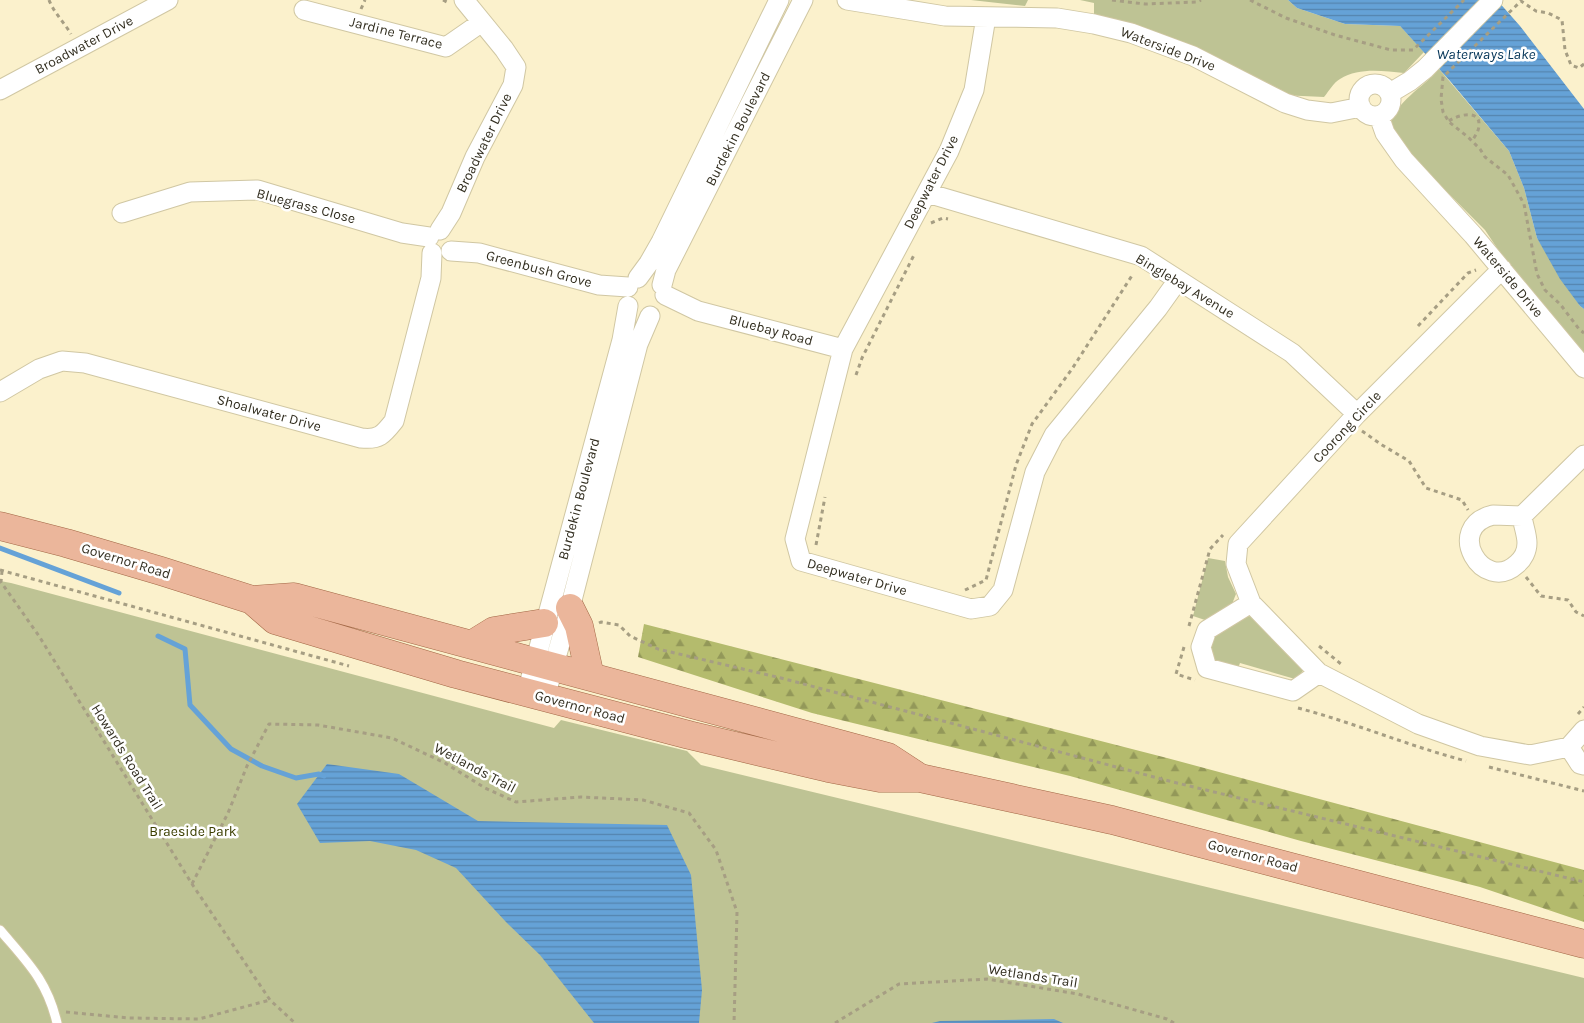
<svg xmlns="http://www.w3.org/2000/svg" width="1584" height="1023" font-family="Karla,sans-serif">
<style>
.forest{fill:url(#forest-firs)}
.park{fill:#bec394}
.water{fill:url(#water-rules)}
.lines{fill:none;stroke-linecap:round;stroke-linejoin:round}
.stream{stroke:#65a2d7;stroke-width:5}
.lane-casing{stroke:#d0c7a3;stroke-width:11}
.street-casing{stroke:#d0c7a3;stroke-width:21}
.primary-casing{stroke:#a26745;stroke-width:29}
.path{stroke:#a69e83;stroke-width:3;stroke-dasharray:4 4;stroke-linecap:butt}
.lane{stroke:#fff;stroke-width:9}
.street{stroke:#fff;stroke-width:19}
.primary{stroke:#ebb69b;stroke-width:28}
.labels{text-anchor:middle;dominant-baseline:central;stroke-width:5;stroke-linejoin:round;paint-order:stroke}
.street-label{font-size:14px;fill:#332f21;stroke:#fff}
.park-label{font-size:14px;fill:#3c3f00;stroke:#fff}
.water-label{font-size:15px;font-style:italic;fill:#033457;stroke:#fff}
</style>
<defs>
<pattern id="forest-firs" width="22" height="20" patternUnits="userSpaceOnUse" patternTransform="scale(1.25)"><rect width="22" height="20" fill="#b4bb6d"/><path d="M5 1l3.5 6h-7zM16 11l3.5 6h-7z" fill="#939859"/></pattern>
<pattern id="water-rules" width="6" height="5" patternUnits="userSpaceOnUse" patternTransform="scale(1.25)"><rect width="6" height="5" fill="#65a2d7"/><path d="M0 2.5h6" fill="none" stroke="#5484ae"/></pattern>
</defs>
<rect width="100%" height="100%" fill="#fbf1cc"/>
<path class="forest" d="M 644,624 L 1167,758 L 1584,870 L 1584,922 L 1480,887 L 1301,841 L 1070,776 L 812,713 L 638,657 Z"/>
<path class="park" d="M 971,0 L 1028,0 L 1025,6 Z
M 1080,0 L 1288,0 L 1297,8 L 1345,24 L 1400,26 L 1424,52 L 1404,73 C 1383,71 1359,67 1340,79 C 1334,82 1329,91 1324,97 L 1281,95 L 1094,15 L 1094,3 Z
M 1439,69 L 1509,151 L 1524,188 L 1537,238 L 1580,306 L 1584,309 L 1584,357 L 1517,278 L 1485,230 L 1432,177 L 1409,157 L 1390,127 C 1395,101 1423,88 1439,69 Z
M 1208,558 L 1225,561 L 1228,577 L 1236,594 L 1230,609 L 1211,622 L 1193,616 Z
M 0,581 L 11,583 L 554,728 L 561,720 L 687,751 L 701,765 L 1584,978 L 1584,1023 L 0,1023 Z
M 1250,615 L 1301,660 L 1303,671 L 1295,679 L 1240,663 L 1237,671 L 1216,666 L 1210,658 L 1211,640 L 1227,625 Z"/>
<path class="water" d="M 1288,0 L 1497,0 L 1520,26 L 1584,109 L 1584,309 L 1580,306 L 1560,279 L 1537,238 L 1524,188 L 1509,151 L 1450,81 L 1400,26 L 1345,24 L 1297,8 Z
M 327,764 L 399,774 L 478,821 L 667,825 L 691,875 L 702,990 L 699,1023 L 594,1023 L 540,955 L 506,922 L 456,868 L 416,850 L 370,841 L 320,843 L 297,804 Z
M 1054,1019 L 1063,1023 L 932,1023 L 940,1021 Z"/>
<g class="lines">
<path class="stream" d="M 0,548 L 119,593
M 158,636 L 185,649 L 190,705 L 231,749 L 262,766 L 296,778 L 319,774 L 324,776"/>
<g class="lane-casing">
<path id="lane" d="M 0,930 C 27,962 47,980 57,1023"/>
</g>
<g class="street-casing">
<path id="street" d="M 847,0 L 945,16 L 1057,18 L 1094,24 L 1131,33 L 1193,56 L 1285,103 L 1307,110 L 1331,113 L 1361,107
M 304,10 L 446,47 L 482,22
M 986,17 L 974,90 L 949,151 L 843,349 L 795,539 L 801,561 L 971,609 L 990,606 L 1003,590 L 1035,472 L 1054,435 L 1158,308 L 1178,280
M1359 100a16 16 0 1 1 32 0a16 16 0 1 1-32 0Z
M 0,90 L 168,0
M 1390,93 L 1410,81 L 1425,69 L 1493,0
M 1379,116 L 1385,133 L 1404,160 L 1473,235 L 1584,368
M 927,193 L 1141,256 L 1292,353 L 1357,414
M 122,213 L 190,192 L 258,190 L 402,233 L 429,237
M 440,230 L 451,213 L 475,157 L 513,85 L 516,67 L 504,49 L 464,0
M 451,251 L 479,253 L 599,285 L 628,287
M 1502,269 L 1357,414 L 1238,544 L 1236,564 L 1251,603 L 1319,673 L 1418,724 L 1480,746 L 1530,755 L 1569,747 L 1584,730
M 638,278 L 649,263 L 661,242 L 779,0
M 662,285 L 666,270 L 803,0
M 665,295 L 698,311 L 843,349
M 0,392 L 39,369 L 62,361 L 85,363 L 361,438 C 379,440 383,435 394,421 L 431,278 L 432,253
M 1493,515 L 1522,516 C 1523,525 1527,534 1527,543 C 1527,551 1523,559 1517,564 C 1483,595 1443,527 1493,515 Z
M 1522,516 L 1584,455
M 1251,603 L 1207,630 L 1201,647 L 1207,668 L 1293,691 L 1319,673
M 527,692 L 622,340 L 628,306
M 545,697 L 570,608 L 638,344 L 650,316
M 1569,747 L 1580,764 L 1584,765"/>
</g>
<g class="primary-casing">
<path id="primary" d="M 0,526 L 66,543 L 161,571 L 252,600 L 275,620 L 456,674 L 689,735 L 828,768 L 880,778 L 920,778 L 1112,820 L 1584,944
M 252,600 L 294,597 L 888,757 L 920,778
M 570,608 L 579,626 L 590,676
M 473,644 L 494,631 L 544,623"/>
</g>
<path class="path" d="M 49,0 C 54,13 64,22 71,34
M 443,0 L 449,3
M 1112,0 L 1145,4 L 1197,2 L 1201,0
M 1250,0 L 1286,18 L 1335,35 L 1391,50 L 1413,50 L 1464,0
M 361,9 L 365,0
M 1584,64 L 1579,68 L 1571,65 L 1565,50 L 1562,20 L 1548,13 L 1536,11 L 1521,1 L 1443,77 L 1441,99 L 1443,112 L 1449,122 L 1468,137 L 1480,149 L 1485,157 L 1508,175 L 1524,204 L 1537,274 L 1545,290 L 1560,304 L 1579,329 L 1584,333
M 1449,121 C 1457,115 1480,109 1479,125 C 1479,131 1475,136 1472,141
M 931,223 L 943,218 L 948,219
M 1418,326 L 1468,273 L 1476,270
M 856,375 L 862,358 L 914,255
M 1362,431 L 1382,445 L 1409,461 L 1426,488 L 1462,500 L 1468,510
M 816,545 L 825,497
M 0,570 L 349,666
M 2,571 L 1,582 L 39,636 L 192,884 L 270,1000 L 295,1023
M 1526,577 L 1541,596 L 1568,600 L 1576,612 L 1584,616
M 965,590 L 986,580 L 1016,465 L 1032,424 L 1072,369 L 1133,274
M 599,623 L 601,622 L 619,625 L 630,636 L 658,649 L 781,678 L 1169,781 L 1584,882
M 1189,626 L 1210,549 L 1223,535
M 1319,646 L 1341,664
M 1184,647 L 1176,674 L 1195,680
M 1298,708 C 1355,723 1409,746 1466,761
M 1578,714 L 1584,707
M 1489,767 L 1584,791
M 192,884 L 228,813 L 247,766 L 269,724 L 318,725 L 392,738 L 445,763 L 485,788 L 516,802 L 581,797 L 643,800 L 689,813 L 716,850 L 737,912 L 734,1023
M 66,1012 L 129,1018 L 199,1019 L 270,1000
M 835,1023 L 899,984 L 987,979 L 1078,994 L 1167,1019 L 1174,1023"/>
<use href="#lane" class="lane"/>
<use href="#street" class="street"/>
<use href="#primary" class="primary"/>
</g>
<g class="labels">
<g class="street-label">
<text transform="translate(396 33) rotate(14)">Jardine Terrace</text>
<text transform="translate(84 45) rotate(-28)">Broadwater Drive</text>
<text transform="translate(1168 49) rotate(21)">Waterside Drive</text>
<text transform="translate(738 129) rotate(-63)">Burdekin Boulevard</text>
<text transform="translate(484 143) rotate(-64)">Broadwater Drive</text>
<text transform="translate(931 182) rotate(-63)">Deepwater Drive</text>
<text transform="translate(306 206) rotate(15)">Bluegrass Close</text>
<text transform="translate(539 269) rotate(15)">Greenbush Grove</text>
<text transform="translate(1508 277) rotate(50)">Waterside Drive</text>
<text transform="translate(1185 286) rotate(31)">Binglebay Avenue</text>
<text transform="translate(771 330) rotate(15)">Bluebay Road</text>
<text transform="translate(269 413) rotate(15)">Shoalwater Drive</text>
<text transform="translate(1347 427) rotate(-47)">Coorong Circle</text>
<text transform="translate(579 499) rotate(-75)">Burdekin Boulevard</text>
<text transform="translate(126 561) rotate(17)">Governor Road</text>
<text transform="translate(857 577) rotate(16)">Deepwater Drive</text>
<text transform="translate(580 707) rotate(15)">Governor Road</text>
<text transform="translate(127 757) rotate(58)">Howards Road Trail</text>
<text transform="translate(475 768) rotate(28)">Wetlands Trail</text>
<text transform="translate(1253 856) rotate(15)">Governor Road</text>
<text transform="translate(1033 976) rotate(9)">Wetlands Trail</text>
</g>
<g class="park-label">
<text x="193" y="831">Braeside Park</text>
</g>
<g class="water-label">
<text x="1486" y="54">Waterways Lake</text>
</g>
</g>
</svg>
